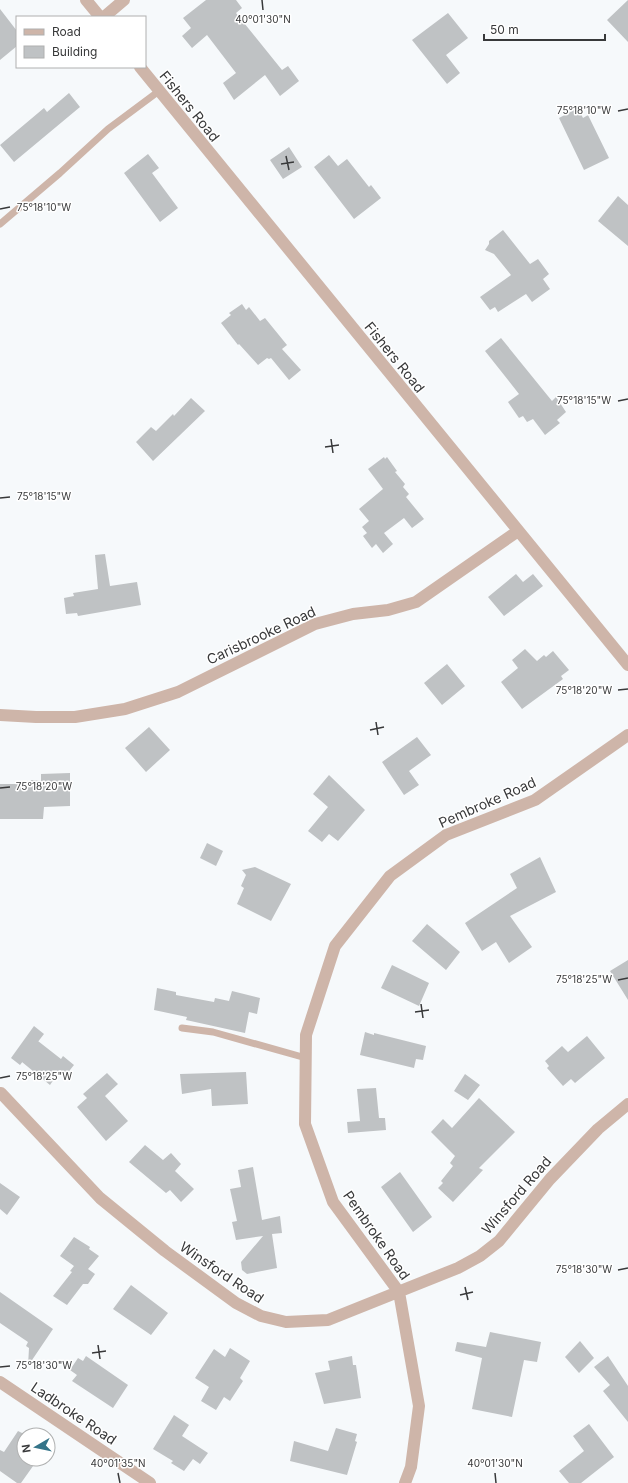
<svg xmlns="http://www.w3.org/2000/svg" width="628" height="1483" font-family="Inter,sans-serif">
<style>
.building{fill:#bfc2c4}
.lines{fill:none;stroke-linecap:round;stroke-linejoin:round}
.service{stroke:#ceb5a9;stroke-width:7}
.minor{stroke:#ceb5a9;stroke-width:12}
.ticks{fill:none;stroke:#38393a;stroke-width:1.5}
.labels{text-anchor:middle;dominant-baseline:central;stroke-width:3;stroke-linejoin:round;paint-order:stroke}
.street-label{font-size:14px;fill:#38393a;stroke:#fff}
.ticks-label{font-size:10px;text-anchor:middle;fill:#38393a;stroke:#fff;stroke-width:3;stroke-linejoin:round;paint-order:stroke}
</style>
<rect width="100%" height="100%" fill="#f6f9fb"/>
<path class="building" d="M 206,0 L 236,0 L 242,8 L 236,13 L 282,70 L 288,66 L 299,81 L 280,96 L 265,75 L 234,100 L 223,83 L 236,73 L 207,35 L 192,48 L 182,36 L 191,28 L 183,18 Z
M 628,0 L 628,42 L 607,20 Z
M 0,9 L 17,31 L 17,46 L 0,60 Z
M 448,13 L 468,38 L 446,55 L 460,73 L 447,84 L 412,40 Z
M 69,93 L 80,107 L 14,162 L 0,145 L 44,108 L 47,112 Z
M 578,108 L 583,118 L 588,115 L 609,158 L 584,170 L 559,118 Z
M 289,147 L 302,167 L 283,179 L 270,160 Z
M 148,154 L 159,168 L 152,173 L 178,208 L 160,222 L 124,173 Z
M 329,155 L 338,166 L 347,159 L 369,187 L 371,185 L 381,198 L 354,219 L 314,167 Z
M 618,196 L 628,205 L 628,246 L 598,221 Z
M 503,230 L 530,264 L 538,259 L 549,274 L 543,279 L 550,289 L 532,302 L 526,294 L 498,312 L 495,307 L 490,310 L 480,297 L 511,275 L 494,254 L 485,250 L 489,244 L 489,241 Z
M 242,304 L 246,310 L 249,307 L 260,321 L 265,318 L 287,345 L 282,349 L 301,370 L 289,380 L 271,358 L 269,359 L 267,358 L 258,365 L 239,344 L 238,345 L 221,323 L 231,315 L 229,313 Z
M 501,338 L 552,401 L 556,397 L 566,412 L 557,420 L 560,423 L 545,435 L 533,419 L 527,422 L 523,416 L 519,418 L 508,402 L 519,394 L 485,351 Z
M 191,398 L 205,411 L 153,461 L 136,442 L 151,427 L 156,431 L 173,414 L 174,416 Z
M 384,457 L 385,459 L 387,457 L 397,471 L 395,472 L 405,484 L 403,487 L 409,494 L 406,497 L 424,519 L 412,528 L 404,518 L 384,533 L 393,544 L 383,553 L 376,544 L 372,548 L 363,536 L 367,533 L 362,527 L 369,521 L 359,509 L 383,489 L 368,469 Z
M 105,554 L 110,586 L 137,582 L 141,605 L 78,616 L 77,613 L 66,614 L 64,598 L 74,596 L 73,593 L 98,589 L 95,555 Z
M 516,574 L 523,582 L 533,574 L 543,586 L 504,616 L 488,597 Z
M 525,649 L 537,661 L 544,655 L 546,657 L 553,651 L 569,670 L 561,676 L 563,679 L 522,709 L 501,682 L 518,668 L 512,660 Z
M 447,664 L 465,686 L 442,705 L 424,683 Z
M 149,727 L 170,750 L 146,772 L 125,748 Z
M 417,737 L 431,755 L 409,771 L 419,785 L 404,795 L 382,762 Z
M 70,773 L 70,806 L 44,807 L 43,819 L 0,819 L 0,784 L 30,784 L 31,780 L 41,781 L 41,774 Z
M 329,775 L 365,810 L 338,841 L 329,834 L 322,842 L 308,831 L 328,807 L 313,794 Z
M 207,843 L 223,851 L 216,866 L 200,858 Z
M 540,857 L 556,892 L 510,916 L 532,947 L 509,963 L 496,942 L 482,951 L 465,923 L 517,888 L 510,874 Z
M 255,867 L 291,884 L 271,921 L 237,904 L 244,888 L 241,886 L 246,875 L 242,870 Z
M 427,924 L 460,952 L 446,970 L 412,941 Z
M 628,960 L 628,1000 L 610,971 Z
M 392,965 L 429,983 L 419,1006 L 381,988 Z
M 157,988 L 176,992 L 176,995 L 214,1002 L 215,998 L 229,1001 L 232,991 L 260,998 L 257,1014 L 249,1012 L 245,1033 L 186,1020 L 187,1017 L 154,1010 Z
M 34,1026 L 44,1034 L 20,1065 L 11,1058 Z
M 365,1032 L 374,1035 L 374,1033 L 426,1046 L 423,1060 L 416,1059 L 414,1068 L 360,1055 Z
M 587,1036 L 605,1058 L 575,1083 L 571,1079 L 563,1086 L 547,1068 L 549,1066 L 545,1061 L 562,1046 L 568,1052 Z
M 38,1041 L 61,1059 L 63,1056 L 74,1065 L 66,1075 L 60,1070 L 50,1085 L 22,1062 Z
M 246,1072 L 248,1104 L 212,1106 L 211,1089 L 182,1094 L 180,1074 Z
M 107,1073 L 118,1084 L 105,1096 L 128,1121 L 106,1141 L 77,1107 L 87,1098 L 83,1094 Z
M 465,1074 L 480,1085 L 468,1100 L 454,1091 Z
M 376,1088 L 379,1118 L 385,1118 L 386,1130 L 348,1133 L 347,1122 L 361,1121 L 360,1121 L 357,1089 Z
M 479,1098 L 515,1132 L 479,1168 L 483,1170 L 453,1202 L 438,1188 L 443,1183 L 441,1181 L 453,1166 L 450,1163 L 455,1156 L 431,1132 L 443,1119 L 452,1128 Z
M 145,1145 L 163,1160 L 171,1153 L 181,1164 L 175,1171 L 194,1189 L 181,1202 L 170,1190 L 166,1193 L 129,1162 Z
M 253,1167 L 262,1220 L 280,1216 L 282,1233 L 272,1234 L 277,1268 L 247,1274 L 242,1270 L 241,1262 L 263,1236 L 236,1240 L 232,1222 L 237,1221 L 230,1189 L 241,1187 L 238,1170 Z
M 400,1172 L 432,1217 L 413,1232 L 381,1187 Z
M 0,1183 L 20,1197 L 7,1215 L 0,1209 Z
M 74,1237 L 90,1247 L 89,1249 L 99,1256 L 88,1269 L 95,1274 L 88,1284 L 83,1284 L 67,1305 L 53,1296 L 72,1272 L 70,1271 L 74,1266 L 60,1256 Z
M 131,1285 L 168,1313 L 151,1335 L 113,1309 Z
M 0,1292 L 53,1329 L 28,1366 L 29,1348 L 26,1346 L 28,1342 L 0,1323 Z
M 490,1332 L 541,1342 L 537,1362 L 524,1360 L 512,1417 L 472,1409 L 482,1358 L 455,1351 L 457,1342 L 486,1347 Z
M 580,1341 L 594,1358 L 579,1373 L 565,1357 Z
M 230,1348 L 250,1361 L 240,1378 L 243,1381 L 230,1401 L 224,1397 L 216,1410 L 201,1401 L 209,1387 L 195,1378 L 214,1349 L 225,1357 Z
M 86,1356 L 128,1385 L 113,1408 L 72,1381 L 77,1375 L 70,1370 L 78,1358 L 83,1361 Z
M 352,1356 L 353,1365 L 356,1365 L 361,1398 L 324,1404 L 315,1373 L 330,1370 L 328,1361 Z
M 608,1356 L 628,1386 L 628,1422 L 603,1391 L 610,1385 L 594,1367 Z
M 174,1415 L 189,1425 L 182,1436 L 208,1453 L 200,1464 L 193,1459 L 184,1471 L 171,1463 L 173,1461 L 153,1449 Z
M 589,1424 L 614,1457 L 581,1483 L 569,1483 L 559,1471 L 584,1451 L 573,1436 Z
M 336,1428 L 357,1434 L 355,1441 L 357,1442 L 347,1475 L 290,1461 L 294,1441 L 328,1451 Z
M 18,1431 L 26,1435 L 24,1435 L 24,1459 L 38,1459 L 21,1483 L 17,1483 L 0,1471 L 0,1450 L 4,1452 Z"/>
<g class="lines">
<path class="service" d="M 0,224 L 60,173 L 108,129 L 159,91
M 182,1028 L 213,1032 L 306,1058"/>
<path class="minor" d="M 86,0 L 100,17
M 104,17 L 124,0
M 140,67 L 628,665
M 0,715 L 36,717 L 75,717 L 125,709 L 178,692 L 315,624 L 353,614 L 388,610 L 416,602 L 518,531
M 1,1093 L 100,1198 L 165,1251 L 236,1303 L 261,1316 L 286,1322 L 328,1320 L 458,1268 L 480,1256 L 499,1241 L 550,1179 L 598,1129 L 628,1104
M 0,1382 L 150,1483
M 405,1483 L 411,1467 L 419,1406 L 399,1292 L 333,1202 L 305,1124 L 306,1035 L 335,946 L 390,876 L 446,835 L 535,800 L 628,735"/>
</g>
<path class="ticks" d="M 262,0 L 263,10M 618,111 L 628,109M 286,156 L 289,170M 281,164 L 294,162M 0,209 L 10,207M 618,401 L 628,399M 331,439 L 333,453M 325,447 L 339,445M 0,498 L 10,497M 618,690 L 628,689M 376,722 L 378,735M 370,730 L 384,727M 0,788 L 10,787M 618,980 L 628,978M 421,1004 L 423,1018M 415,1012 L 429,1010M 0,1078 L 10,1076M 618,1270 L 628,1268M 465,1287 L 468,1300M 460,1295 L 473,1292M 98,1345 L 100,1359M 92,1353 L 106,1351M 0,1367 L 10,1366M 118,1473 L 120,1483M 495,1473 L 496,1483"/>
<g class="labels">
<g class="street-label">
<text transform="translate(190 106) rotate(51)">Fishers Road</text>
<text transform="translate(395 357) rotate(51)">Fishers Road</text>
<text transform="translate(261 635) rotate(-25)">Carisbrooke Road</text>
<text transform="translate(487 802) rotate(-24)">Pembroke Road</text>
<text transform="translate(516 1195) rotate(-49)">Winsford Road</text>
<text transform="translate(377 1235) rotate(55)">Pembroke Road</text>
<text transform="translate(222 1272) rotate(34)">Winsford Road</text>
<text transform="translate(74 1413) rotate(34)">Ladbroke Road</text>
</g>
</g>
<g class="ticks-label">
<text x="263" y="23">40°01'30"N</text>
<text x="584" y="114">75°18'10"W</text>
<text x="44" y="211">75°18'10"W</text>
<text x="584" y="404">75°18'15"W</text>
<text x="44" y="500">75°18'15"W</text>
<text x="584" y="694">75°18'20"W</text>
<text x="44" y="790">75°18'20"W</text>
<text x="584" y="983">75°18'25"W</text>
<text x="44" y="1080">75°18'25"W</text>
<text x="584" y="1273">75°18'30"W</text>
<text x="44" y="1369">75°18'30"W</text>
<text x="118" y="1467">40°01'35"N</text>
<text x="495" y="1467">40°01'30"N</text>
</g>
<rect x="16" y="16" width="130" height="52" fill="#ffffff" stroke="#afb0b0"/>
<rect x="24" y="29" width="20" height="6" fill="#ceb5a9" stroke="#afb0b0"/>
<text x="52" y="36" font-size="12" fill="#38393a">Road</text>
<rect x="24" y="46" width="20" height="12" fill="#bfc2c4" stroke="#afb0b0"/>
<text x="52" y="56" font-size="12" fill="#38393a">Building</text>
<g transform="translate(36 1447) rotate(261)"><circle r="19" fill="#ffffff" stroke="#afb0b0"/>
<path d="M0-3L7 15L0 10L-7 15Z" fill="#357489"/>
<text y="-6" font-size="11" font-weight="bold" text-anchor="middle" fill="#38393a">N</text>
</g>
<path d="M484 34v6h121v-6" fill="none" stroke="#38393a" stroke-width="2"/>
<text x="490" y="34" font-size="12" fill="#38393a" stroke="#ffffff" stroke-width="3" paint-order="stroke">50 m</text>
</svg>
